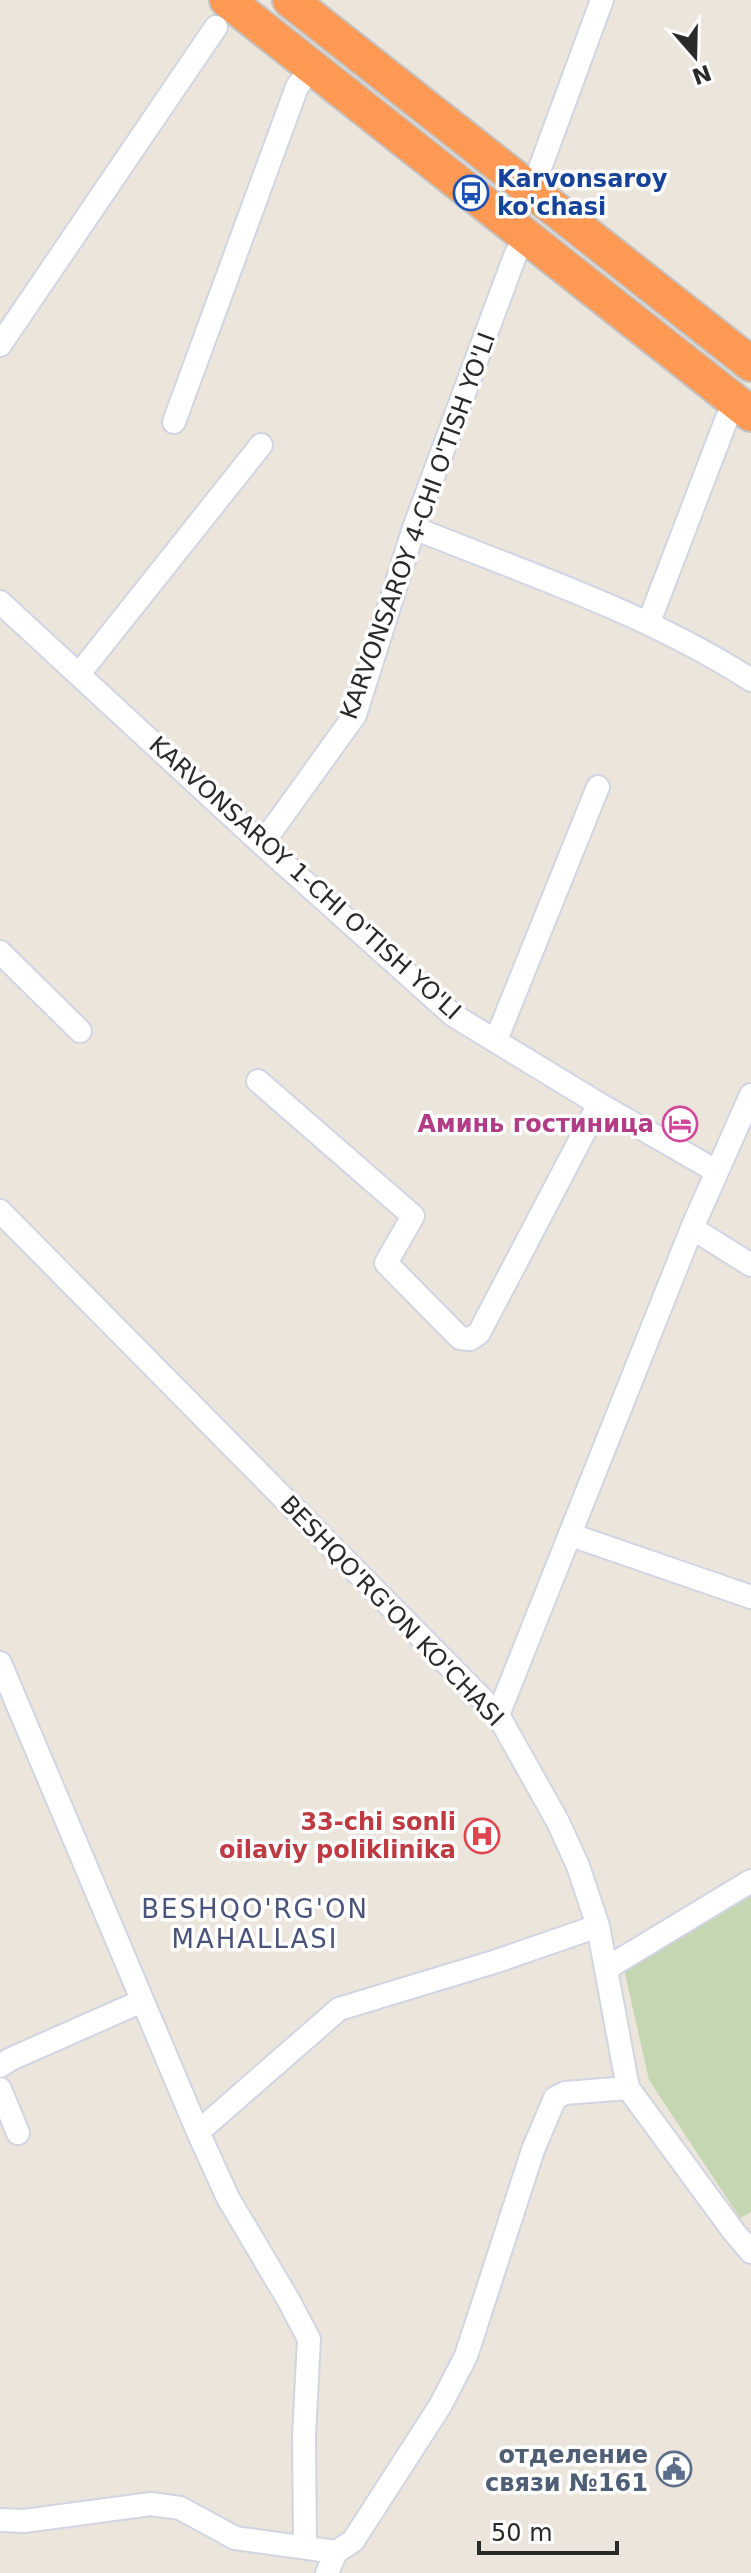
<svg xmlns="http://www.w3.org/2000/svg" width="751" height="2573" font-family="'DejaVu Sans',sans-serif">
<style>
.cemetery{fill:#c5d6b2}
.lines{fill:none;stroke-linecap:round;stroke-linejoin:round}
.minor-casing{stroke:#d1d5e3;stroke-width:26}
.highway-casing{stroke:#c3c3c3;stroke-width:38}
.minor{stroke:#fff;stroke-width:22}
.highway{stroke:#ff9954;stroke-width:34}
.labels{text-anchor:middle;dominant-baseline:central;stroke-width:7;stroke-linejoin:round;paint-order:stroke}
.transit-label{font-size:24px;font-weight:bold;fill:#164399;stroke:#fff;text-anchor:start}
.street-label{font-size:24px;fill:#2a2a2a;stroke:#fff}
.hotel-label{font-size:24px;font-weight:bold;fill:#b23c85;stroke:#fff;text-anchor:end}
.health-label{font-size:24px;font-weight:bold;fill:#be3a42;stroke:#fff;text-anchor:end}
.service-label{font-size:24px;font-weight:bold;fill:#4e5e75;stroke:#fff;text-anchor:end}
.neighbourhood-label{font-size:26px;letter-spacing:2px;fill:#4a547b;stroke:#fff}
</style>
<rect width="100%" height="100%" fill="#ece5dc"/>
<path class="cemetery" d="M 751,1892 L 751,2212 L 740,2218 L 649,2080 L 624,1969 L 671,1943 Z"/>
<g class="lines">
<g class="minor-casing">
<path id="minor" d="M 532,190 L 602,0
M 0,345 L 216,27
M 174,422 L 297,87 L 312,66
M 414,528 C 528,574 647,613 751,680
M 0,602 L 262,844 L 453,1015 L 599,1104 L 716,1171
M 649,622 L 727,418 L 738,402
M 79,674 L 261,445
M 262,844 L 355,715 L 414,528 L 515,256 L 526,235
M 0,952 L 80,1031
M 496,1040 L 598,787
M 258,1081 L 413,1216 L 386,1263 L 460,1338 L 470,1339 L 479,1333 L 599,1104
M 0,1211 L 498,1715 L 558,1822 L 578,1866 L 598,1926 L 628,2088 L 734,2232 L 751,2252
M 692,1228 L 751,1265
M 571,1535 L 751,1597
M 0,1663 L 198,2132 L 228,2198 L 289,2301 L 309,2339 L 304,2436 L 305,2546
M 498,1715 L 692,1228 L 751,1095
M 607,1968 L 751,1881
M 0,2066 L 11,2059 L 142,2001
M 0,2089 L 18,2133
M 198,2132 L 339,2009 L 497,1961 L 598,1926
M 0,2520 L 24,2521 L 151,2504 L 180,2508 L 235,2538 L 336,2552
M 327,2573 L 336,2552 L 353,2541 L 440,2406 L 466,2356 L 533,2150 L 555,2098 L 565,2093 L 628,2088"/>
</g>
<g class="highway-casing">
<path id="highway" d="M 227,0 L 751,414
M 290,0 L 751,364"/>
</g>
<use href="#minor" class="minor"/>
<use href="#highway" class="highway"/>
</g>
<defs>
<g id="bus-ring" transform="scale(1.8)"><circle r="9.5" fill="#fff" stroke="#1a4fb4" stroke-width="1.5"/><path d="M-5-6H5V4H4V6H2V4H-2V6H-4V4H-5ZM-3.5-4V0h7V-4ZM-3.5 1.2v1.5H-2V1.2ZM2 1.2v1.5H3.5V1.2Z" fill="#1a4fb4"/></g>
<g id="hotel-ring" transform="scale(1.8)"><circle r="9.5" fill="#fff" stroke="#d1479c" stroke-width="1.5"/><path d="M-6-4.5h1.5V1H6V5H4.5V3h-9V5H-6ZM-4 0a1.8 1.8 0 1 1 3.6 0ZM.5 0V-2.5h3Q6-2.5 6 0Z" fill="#d1479c"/></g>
<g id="hospital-ring" transform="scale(1.8)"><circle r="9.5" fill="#fff" stroke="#e0444e" stroke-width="1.5"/><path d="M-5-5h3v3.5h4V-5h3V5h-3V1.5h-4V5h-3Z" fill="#e0444e"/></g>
<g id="civic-ring" transform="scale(1.8)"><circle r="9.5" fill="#fff" stroke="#5c6f8a" stroke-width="1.5"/><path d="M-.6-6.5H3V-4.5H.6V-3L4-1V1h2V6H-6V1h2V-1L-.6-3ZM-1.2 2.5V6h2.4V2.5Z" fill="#5c6f8a"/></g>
</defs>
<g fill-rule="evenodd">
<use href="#bus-ring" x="471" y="193"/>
<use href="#hotel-ring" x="680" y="1124"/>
<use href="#hospital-ring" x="482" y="1836"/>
<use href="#civic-ring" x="674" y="2469"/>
</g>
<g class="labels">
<g class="transit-label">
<text x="497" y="179">Karvonsaroy<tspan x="497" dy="28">ko'chasi</tspan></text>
</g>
<g class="street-label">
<text transform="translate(418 526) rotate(-70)">KARVONSAROY 4-CHI O'TISH YO'LI</text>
<text transform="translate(305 878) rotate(42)">KARVONSAROY 1-CHI O'TISH YO'LI</text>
<text transform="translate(392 1611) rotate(46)">BESHQO'RG'ON KO'CHASI</text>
</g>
<g class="hotel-label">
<text x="654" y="1124">Аминь гостиница</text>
</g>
<g class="health-label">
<text x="456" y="1822">33-chi sonli<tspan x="456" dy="28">oilaviy poliklinika</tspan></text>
</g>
<g class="service-label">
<text x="648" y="2455">отделение<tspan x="648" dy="28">связи №161</tspan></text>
</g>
<g class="neighbourhood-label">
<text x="255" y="1909">BESHQO'RG'ON<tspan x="255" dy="30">MAHALLASI</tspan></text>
</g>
</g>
<g transform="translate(695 56) rotate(160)" stroke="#ffffff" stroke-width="6" paint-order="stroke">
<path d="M0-6L14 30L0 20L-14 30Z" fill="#2a2a2a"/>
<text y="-12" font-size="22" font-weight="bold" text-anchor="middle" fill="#2a2a2a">N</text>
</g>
<path d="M479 2541v12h138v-12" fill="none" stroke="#2a2a2a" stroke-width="4"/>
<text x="491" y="2541" font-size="24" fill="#2a2a2a" stroke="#ffffff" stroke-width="6" paint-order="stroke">50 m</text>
</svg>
